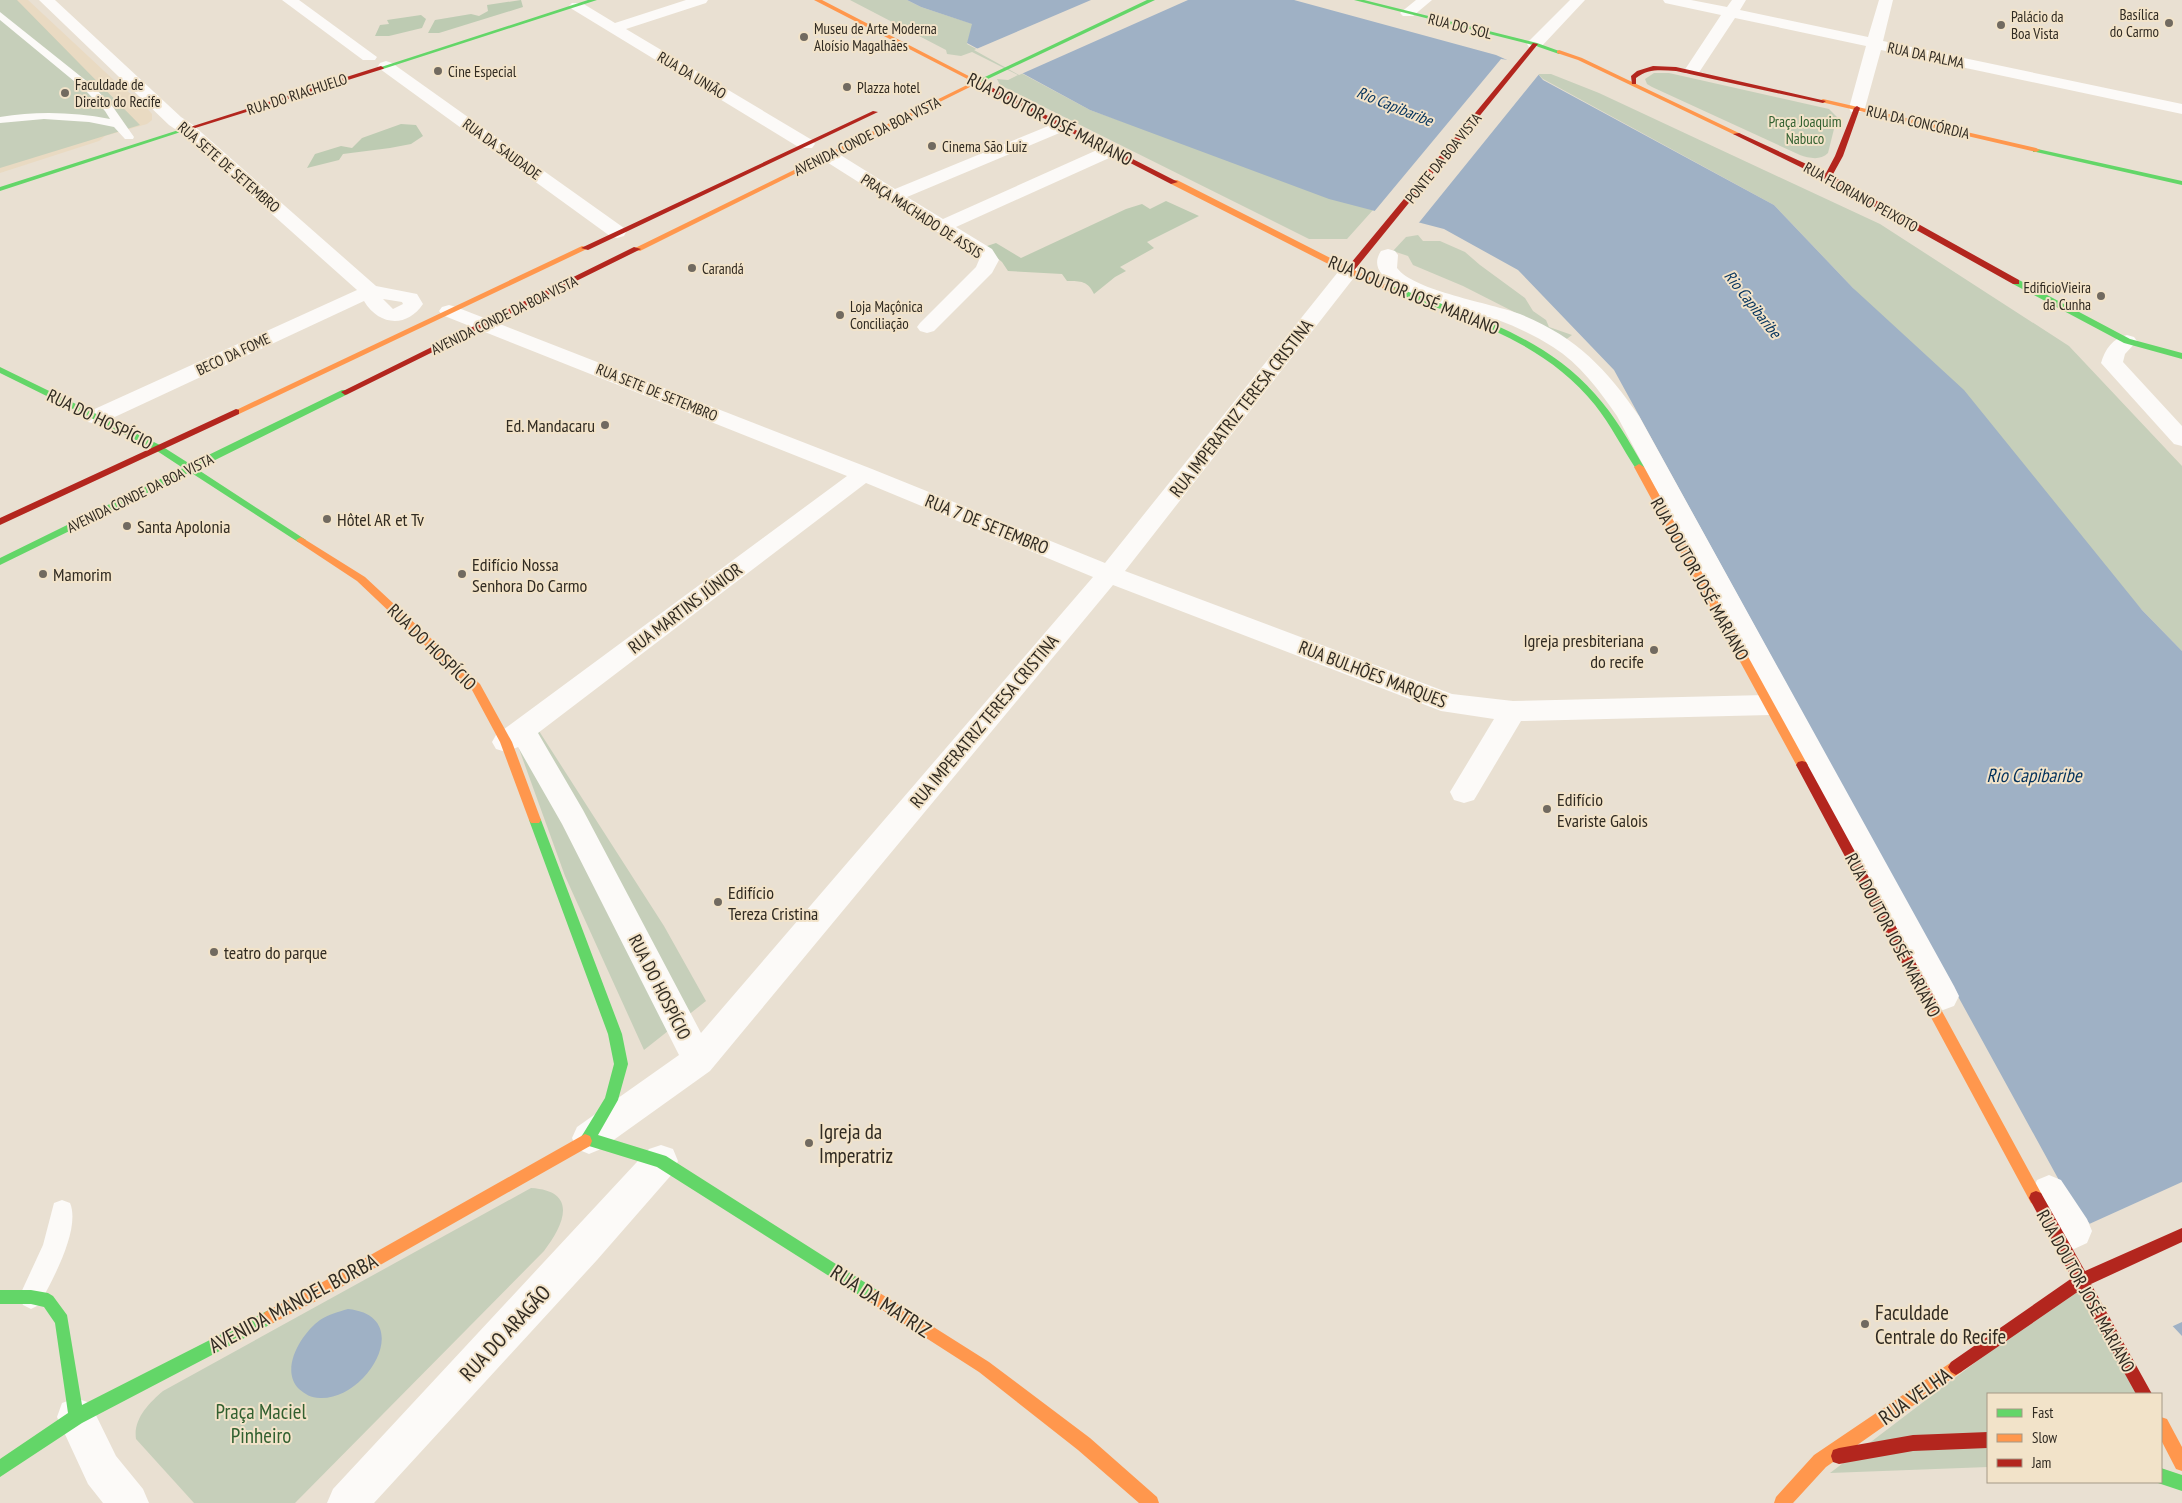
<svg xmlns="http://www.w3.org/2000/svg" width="2182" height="1503" font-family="'PT Sans Narrow',sans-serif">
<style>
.built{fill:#e9dac2}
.green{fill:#c6cfba}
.forest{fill:#bdcbb2}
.water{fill:#9fb1c5}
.pier{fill:#e9e0d2}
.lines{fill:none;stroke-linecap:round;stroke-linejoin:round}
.lane{fill:#fcfaf8;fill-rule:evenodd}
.street{fill:#fcfaf8;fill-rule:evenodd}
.fast{fill:#63d668;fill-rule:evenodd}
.slow{fill:#ff974d;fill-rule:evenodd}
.jam{fill:#b3261e;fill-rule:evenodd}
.poi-dot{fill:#716a60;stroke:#f2e3c9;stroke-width:2}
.labels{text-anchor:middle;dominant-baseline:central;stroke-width:4;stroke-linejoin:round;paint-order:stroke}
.far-poi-label{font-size:15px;fill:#312b22;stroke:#f2e3c9;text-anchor:start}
.far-street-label{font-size:15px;fill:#312b22;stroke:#f2e3c9}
.far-park-label{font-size:15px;fill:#326030;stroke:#f2e3c9}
.far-water-label{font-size:16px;font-style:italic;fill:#02315c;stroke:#f2e3c9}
.street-label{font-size:18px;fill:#312b22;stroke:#f2e3c9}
.poi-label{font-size:18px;fill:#312b22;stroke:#f2e3c9;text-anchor:start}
.water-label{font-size:19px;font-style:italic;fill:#02315c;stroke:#f2e3c9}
.near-poi-label{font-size:21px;fill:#312b22;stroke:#f2e3c9;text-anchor:start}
.near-street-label{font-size:21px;fill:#312b22;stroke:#f2e3c9}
.near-park-label{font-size:21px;fill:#326030;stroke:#f2e3c9}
</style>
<rect width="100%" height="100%" fill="#e9e0d2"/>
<path class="built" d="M 0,0 L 28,0 L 118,84 L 141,102 L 152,114 L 152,120 L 147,124 L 105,136 L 99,141 L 0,173 Z"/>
<path class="green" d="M 0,0 L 17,0 L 140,125 L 0,168 Z
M 850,0 L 907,0 L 921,7 L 973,24 L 967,44 L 1090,110 L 1373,210 L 1347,239 L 1309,239 L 1000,85 L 997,79 L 1008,80 L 1018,75 L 972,52 L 961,56 L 947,54 L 946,50 Z
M 1654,73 L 1669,73 L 1829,109 L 1837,117 L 1828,153 C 1820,161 1809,158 1800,155 L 1652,87 L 1647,84 L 1645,79 Z
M 1538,74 L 1551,74 L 1599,93 L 1880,224 L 2069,346 L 2182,466 L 2182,651 L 2142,610 L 1853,288 L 1774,205 L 1543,79 Z
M 1418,235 L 1423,241 L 1440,241 L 1465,252 L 1480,265 L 1525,298 L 1533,311 L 1546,320 L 1549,327 L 1572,335 L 1564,341 L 1532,321 L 1463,286 L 1413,265 L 1408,256 L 1393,251 L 1406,237 Z
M 539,731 L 664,926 L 706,1001 L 644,1050 L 565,876 L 518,746 Z
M 531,1188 C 579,1191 564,1225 544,1251 L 295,1503 L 194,1503 L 136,1439 C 133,1419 149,1403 163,1391 Z
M 2081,1282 L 2143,1394 L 1988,1394 L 1988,1467 L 1830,1473 Z"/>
<path class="forest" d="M 521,0 L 523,7 L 439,33 L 428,33 L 435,20 L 471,14 L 479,16 L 488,11 L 487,5 Z
M 421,15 L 426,19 L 422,28 L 389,36 L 375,36 L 380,25 L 389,24 L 387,20 Z
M 401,124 L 416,125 L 423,136 L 411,144 L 390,148 L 343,154 L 339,160 L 307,168 L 315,154 L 341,146 L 352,148 L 362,138 Z
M 1166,201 L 1199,216 L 1147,242 L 1154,248 L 1120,267 L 1126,271 L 1115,277 L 1094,294 C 1088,281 1081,281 1067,281 L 1062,274 L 1008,271 L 1002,262 L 984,247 L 996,243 L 1021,258 L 1126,209 L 1142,204 L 1150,209 Z"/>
<path class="water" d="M 907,0 L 1294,0 L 1496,55 L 1538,74 L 1543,80 L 1774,205 L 1853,288 L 1964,390 L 2142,610 L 2182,651 L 2182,1336 L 2150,1302 L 2066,1193 L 1614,370 L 1518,270 L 1444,229 L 1329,199 L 1090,110 L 967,43 L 972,24 L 921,7 Z
M 348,1309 C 416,1316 368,1400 320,1398 C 311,1398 305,1394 299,1389 C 279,1369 302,1333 320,1320 C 329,1314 338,1312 348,1309 Z"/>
<path class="pier" d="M 1091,0 L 1188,0 L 1019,75 L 974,50 Z
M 1501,59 L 1509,60 L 1540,73 L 1417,225 L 1373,213 Z
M 2182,1182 L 2182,1322 L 2171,1327 L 2148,1304 L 2087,1225 Z"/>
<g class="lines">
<path class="lane" d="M 0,12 L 94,87 L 113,107 L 134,137 L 133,139 L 125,139 L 114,127 L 89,122 L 44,119 L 0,123 L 0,117 C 37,111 73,112 110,119 L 105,111 L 86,91 L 0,20 Z
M 62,1200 L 70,1203 C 81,1229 52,1281 39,1305 L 31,1309 L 23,1305 L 19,1297 L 43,1245 L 54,1203 Z"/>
<path class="street" d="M 39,0 L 55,0 L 181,117 L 193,125 L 376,286 L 417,294 L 423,304 C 407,328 379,326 364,301 L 104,422 L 96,424 L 88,422 L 85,417 L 88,412 L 357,290 L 181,133 L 169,125 ZM 383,299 L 402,302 L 403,304 L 393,309 Z
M 282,0 L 299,0 L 377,57 L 375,60 L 363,60 Z
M 686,0 L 708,0 L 706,3 L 626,29 L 812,140 L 815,144 L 812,148 L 800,148 L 572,9 L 569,6 L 572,3 L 582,3 L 615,23 Z
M 1416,0 L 1432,0 L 1413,16 L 1403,16 L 1400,13 Z
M 1570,0 L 1585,0 L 1541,47 L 1529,47 L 1527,44 L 1529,41 Z
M 1663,0 L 1691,0 L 1727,7 L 1732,0 L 1746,0 L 1740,10 L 1868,37 L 1879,0 L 1893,0 L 1883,41 L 2182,104 L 2182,114 L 1881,50 L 1865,108 L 1863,112 L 1851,112 L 1849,108 L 1866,46 L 1735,18 L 1698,74 L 1686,74 L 1684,71 L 1721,15 L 1665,3 Z
M 386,61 L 392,63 L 624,228 L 626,232 L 624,236 L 617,238 L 610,236 L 380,69 L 378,66 L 380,63 Z
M 1063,120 L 1069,121 L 1072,125 L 1069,129 L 907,197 L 943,219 L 1106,146 L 1112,145 L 1118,146 L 1121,150 L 1118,154 L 956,227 L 992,249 L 999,260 L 992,273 L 934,331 L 927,333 L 920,331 L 917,327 L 920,323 L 976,267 L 979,260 L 977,257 L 822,159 L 819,155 L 822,151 L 828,150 L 834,151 L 895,189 Z
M 1388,249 L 1395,251 L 1398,255 L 1397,268 C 1414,291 1491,303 1520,314 C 1575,336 1606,368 1639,416 L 1954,986 L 1959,996 L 1954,1006 L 1943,1010 L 1932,1006 L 1776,713 L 1770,715 L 1521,721 L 1474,800 L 1464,803 L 1454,800 L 1450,792 L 1494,719 L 1441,711 L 1113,585 L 710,1071 L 601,1149 L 589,1154 L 577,1149 L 572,1138 L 577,1127 L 679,1055 L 562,824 L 518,747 L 506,752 L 496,749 L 492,742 L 496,735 L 847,476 L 442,315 L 439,311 L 442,307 L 449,305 L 456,307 L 872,469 L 1105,563 L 1342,267 L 1349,265 L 1356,267 L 1359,271 L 1356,275 L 1125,571 L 1452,694 L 1513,701 L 1766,695 L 1617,416 C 1599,390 1580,364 1553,347 C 1536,336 1517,327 1498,320 C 1475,312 1354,291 1381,251 ZM 866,483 L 1093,577 L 701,1033 L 583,810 L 538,733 Z
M 2127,335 L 2134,337 L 2137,341 L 2125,354 L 2123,362 L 2182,426 L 2182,446 L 2174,444 L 2101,363 C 2105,349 2113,338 2127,335 Z
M 661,1145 L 673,1149 L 678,1161 L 673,1173 L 597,1260 L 374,1503 L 327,1503 L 333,1489 L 649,1149 Z
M 2049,1175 L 2061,1180 L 2087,1219 L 2092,1231 L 2087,1243 L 2074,1249 L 2061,1243 L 2037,1204 L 2032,1192 L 2037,1180 Z
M 76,1398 L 90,1403 L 116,1456 L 143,1489 L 149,1503 L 103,1503 L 88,1484 L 57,1417 L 62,1403 Z"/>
<path class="fast" d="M 588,0 L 597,0 L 383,69 L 378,68 Z
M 1147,0 L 1155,0 L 973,86 L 968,85 Z
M 1354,0 L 1364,0 L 1537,43 L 1562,52 L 1559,54 L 1533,45 Z
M 188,127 L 193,128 L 0,191 L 0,187 Z
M 2033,148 L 2182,181 L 2182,185 L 2036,152 L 2033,152 Z
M 2013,280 L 2019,280 L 2130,339 L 2182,353 L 2182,359 L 2124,343 L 2013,284 Z
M 1389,287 L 1395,287 C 1466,313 1543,335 1595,394 C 1615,416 1629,441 1644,467 L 1642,469 L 1636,469 C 1622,448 1611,425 1595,405 C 1544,341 1463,317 1389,291 Z
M 0,367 L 160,445 L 190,464 L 342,390 L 348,390 L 348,394 L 197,469 L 306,540 L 301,543 L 298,542 L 190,472 L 0,565 L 0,558 L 183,468 L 154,449 L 0,373 Z
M 535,815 L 539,817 L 541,820 L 622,1034 L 628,1064 L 618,1100 L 598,1135 L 666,1156 L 880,1292 L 882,1297 L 880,1302 L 875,1304 L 870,1302 L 657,1167 L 589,1146 L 585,1148 L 580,1146 L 578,1141 L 583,1134 L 605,1098 L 614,1064 L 608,1034 L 529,820 L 531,817 Z
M 0,1290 L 31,1290 L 48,1293 L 53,1296 L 67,1315 L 82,1405 L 265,1312 L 270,1309 L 275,1312 L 278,1317 L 275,1322 L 82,1423 L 0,1477 L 0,1459 L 68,1413 L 55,1323 L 44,1307 L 31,1304 L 0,1304 Z
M 2161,1468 L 2182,1475 L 2182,1491 L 2155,1482 L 2161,1482 Z"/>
<path class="slow" d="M 814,0 L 822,0 L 988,86 L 983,87 Z
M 1559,50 L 1582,58 L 1741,134 L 1735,135 L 1578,60 L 1557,53 L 1557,51 Z
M 969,84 L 974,85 L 640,251 L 633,249 Z
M 1823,99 L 2036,148 L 2040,150 L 2036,152 L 1821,102 L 1821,100 Z
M 1171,180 L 1177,180 L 1352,269 L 1396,289 L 1389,291 L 1346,273 L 1171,184 Z
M 582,246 L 589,248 L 239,414 L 233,414 L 232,412 Z
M 1639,464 L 1644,467 L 1806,762 L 1808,765 L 1806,768 L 1798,768 L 1634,467 Z
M 301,537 L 365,577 L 480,684 L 512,742 L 541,820 L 539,823 L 531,823 L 529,820 L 500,742 L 472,690 L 357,581 L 298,542 L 296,540 Z
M 1932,1000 L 1937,1002 L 2041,1193 L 2043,1198 L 2041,1203 L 2036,1205 L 2031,1203 L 1927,1010 L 1926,1006 L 1927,1002 Z
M 585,1134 L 590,1136 L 592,1141 L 590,1146 L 322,1298 L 275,1322 L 270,1325 L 265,1322 L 262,1317 L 265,1312 L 312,1288 Z
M 875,1290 L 989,1362 L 1090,1438 L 1157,1497 L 1159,1503 L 1139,1503 L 1078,1450 L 979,1372 L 870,1302 L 868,1297 L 870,1292 Z
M 1956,1359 L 1961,1362 L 1964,1367 L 1961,1372 L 1826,1467 L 1793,1503 L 1774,1503 L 1776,1497 L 1814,1455 Z
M 2161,1417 L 2167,1419 L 2182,1447 L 2182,1471 L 2176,1469 L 2161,1440 Z"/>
<path class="jam" d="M 1533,43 L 1538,44 L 1352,273 L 1346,273 L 1346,269 Z
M 381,66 L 384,68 L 383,69 L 192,129 L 187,128 Z
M 1653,66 L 1676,67 L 1826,101 L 1823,103 L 1676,71 C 1662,70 1648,68 1636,78 L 1636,84 L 1632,84 L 1631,76 L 1637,71 Z
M 983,85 L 987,85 L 1178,182 L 1171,184 L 983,87 Z
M 1857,106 L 1860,108 L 1843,156 L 1832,176 L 2019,280 L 2019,284 L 2013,284 L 1825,179 L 1733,134 L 1739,133 L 1826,173 L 1835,156 L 1854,108 Z
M 873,111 L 878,112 L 588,250 L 581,248 Z
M 634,247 L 641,249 L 348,394 L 345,395 L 341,392 Z
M 236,409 L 239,410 L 239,414 L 0,525 L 0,518 Z
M 1802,761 L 1806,762 L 1937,1002 L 1938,1006 L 1937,1010 L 1932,1012 L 1927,1010 L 1796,765 L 1798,762 Z
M 2036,1191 L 2041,1193 L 2085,1271 L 2182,1228 L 2182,1242 L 2091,1284 L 2152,1394 L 2136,1394 L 2079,1291 L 1961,1372 L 1956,1375 L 1951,1372 L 1948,1367 L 1951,1362 L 2072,1278 L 2029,1198 L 2031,1193 Z
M 1988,1432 L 1988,1448 L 1913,1451 L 1839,1464 L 1833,1462 L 1831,1456 L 1833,1450 L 1839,1448 L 1913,1435 Z"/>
</g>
<g class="poi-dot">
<circle cx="2169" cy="23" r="5"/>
<circle cx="2001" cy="25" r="5"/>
<circle cx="804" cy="37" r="5"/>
<circle cx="438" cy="71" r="5"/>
<circle cx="847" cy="87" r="5"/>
<circle cx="65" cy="93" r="5"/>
<circle cx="932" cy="146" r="5"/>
<circle cx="692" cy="268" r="5"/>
<circle cx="2101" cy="296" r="5"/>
<circle cx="840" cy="315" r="5"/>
<circle cx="605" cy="425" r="5"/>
<circle cx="327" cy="519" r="5"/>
<circle cx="127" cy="526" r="5"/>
<circle cx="43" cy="574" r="5"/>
<circle cx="462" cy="574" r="5"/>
<circle cx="1654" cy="650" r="5"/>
<circle cx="1547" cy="809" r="5"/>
<circle cx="718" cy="902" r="5"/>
<circle cx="214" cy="952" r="5"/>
<circle cx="809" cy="1143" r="5"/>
<circle cx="1865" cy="1324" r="5"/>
</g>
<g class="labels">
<g class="far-poi-label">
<text x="2159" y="14" text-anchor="end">Basílica<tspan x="2159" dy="17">do Carmo</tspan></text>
<text x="2011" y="16">Palácio da<tspan x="2011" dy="17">Boa Vista</tspan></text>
<text x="814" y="28">Museu de Arte Moderna<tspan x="814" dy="17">Aloísio Magalhães</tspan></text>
<text x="448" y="71">Cine Especial</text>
<text x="75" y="84">Faculdade de<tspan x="75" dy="17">Direito do Recife</tspan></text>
<text x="857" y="87">Plazza hotel</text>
<text x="942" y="146">Cinema São Luiz</text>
<text x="702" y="268">Carandá</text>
<text x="2091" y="287" text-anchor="end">EdificioVieira<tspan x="2091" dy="17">da Cunha</tspan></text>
<text x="850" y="306">Loja Maçônica<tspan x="850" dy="17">Conciliação</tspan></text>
</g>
<g class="far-street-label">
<text transform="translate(1460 26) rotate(14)">RUA DO SOL</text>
<text transform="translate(1926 55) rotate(12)">RUA DA PALMA</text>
<text transform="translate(692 75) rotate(31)">RUA DA UNIÃO</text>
<text transform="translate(297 94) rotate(-18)">RUA DO RIACHUELO</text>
<text transform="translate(1918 122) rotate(13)">RUA DA CONCÓRDIA</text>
<text transform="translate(867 136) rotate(-26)">AVENIDA CONDE DA BOA VISTA</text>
<text transform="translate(502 149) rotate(36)">RUA DA SAUDADE</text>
<text transform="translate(1443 158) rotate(-51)">PONTE DA BOA VISTA</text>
<text transform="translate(229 167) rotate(41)">RUA SETE DE SETEMBRO</text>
<text transform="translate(1861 197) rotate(29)">RUA FLORIANO PEIXOTO</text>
<text transform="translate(922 216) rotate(33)">PRAÇA MACHADO DE ASSIS</text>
<text transform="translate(504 315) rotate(-26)">AVENIDA CONDE DA BOA VISTA</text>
<text transform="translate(233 354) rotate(-25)">BECO DA FOME</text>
<text transform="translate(657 392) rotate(22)">RUA SETE DE SETEMBRO</text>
<text transform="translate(140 493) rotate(-26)">AVENIDA CONDE DA BOA VISTA</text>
</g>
<g class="far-park-label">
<text x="1805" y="121">Praça Joaquim<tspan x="1805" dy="17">Nabuco</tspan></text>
</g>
<g class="far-water-label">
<text transform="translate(1395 106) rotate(22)">Rio Capibaribe</text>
<text transform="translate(1753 304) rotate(52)">Rio Capibaribe</text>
</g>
<g class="street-label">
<text transform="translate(1050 119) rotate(27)">RUA DOUTOR JOSÉ MARIANO</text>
<text transform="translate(1414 295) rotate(22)">RUA DOUTOR JOSÉ MARIANO</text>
<text transform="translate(1241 408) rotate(-52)">RUA IMPERATRIZ TERESA CRISTINA</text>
<text transform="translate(100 419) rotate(26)">RUA DO HOSPÍCIO</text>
<text transform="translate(987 524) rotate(22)">RUA 7 DE SETEMBRO</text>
<text transform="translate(1700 579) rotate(61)">RUA DOUTOR JOSÉ MARIANO</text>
<text transform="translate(685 608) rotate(-37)">RUA MARTINS JÚNIOR</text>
<text transform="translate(432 647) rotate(44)">RUA DO HOSPÍCIO</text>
<text transform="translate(1373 674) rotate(21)">RUA BULHÕES MARQUES</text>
<text transform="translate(984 721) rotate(-50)">RUA IMPERATRIZ TERESA CRISTINA</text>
<text transform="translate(1893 935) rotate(62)">RUA DOUTOR JOSÉ MARIANO</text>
<text transform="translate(660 987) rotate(63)">RUA DO HOSPÍCIO</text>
<text transform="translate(2086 1291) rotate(61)">RUA DOUTOR JOSÉ MARIANO</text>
</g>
<g class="poi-label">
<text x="595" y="425" text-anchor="end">Ed. Mandacaru</text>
<text x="337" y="519">Hôtel AR et Tv</text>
<text x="137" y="526">Santa Apolonia</text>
<text x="472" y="564">Edifício Nossa<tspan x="472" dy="21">Senhora Do Carmo</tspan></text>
<text x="53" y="574">Mamorim</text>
<text x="1644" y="640" text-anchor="end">Igreja presbiteriana<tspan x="1644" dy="21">do recife</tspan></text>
<text x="1557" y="799">Edifício<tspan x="1557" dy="21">Evariste Galois</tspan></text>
<text x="728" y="892">Edifício<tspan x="728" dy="21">Tereza Cristina</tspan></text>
<text x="224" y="952">teatro do parque</text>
</g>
<g class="water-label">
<text x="2034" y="775">Rio Capibaribe</text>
</g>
<g class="near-poi-label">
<text x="819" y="1131">Igreja da<tspan x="819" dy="24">Imperatriz</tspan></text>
<text x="1875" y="1312">Faculdade<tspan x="1875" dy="24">Centrale do Recife</tspan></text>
</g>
<g class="near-street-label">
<text transform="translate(881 1301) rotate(33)">RUA DA MATRIZ</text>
<text transform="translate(293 1303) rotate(-28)">AVENIDA MANOEL BORBA</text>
<text transform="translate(505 1333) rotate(-47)">RUA DO ARAGÃO</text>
<text transform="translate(1915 1396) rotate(-35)">RUA VELHA</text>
</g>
<g class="near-park-label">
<text x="261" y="1411">Praça Maciel<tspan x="261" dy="24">Pinheiro</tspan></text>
</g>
</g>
<rect x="1987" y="1393" width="175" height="90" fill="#f2e3c9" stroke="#a59986"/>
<rect x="1997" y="1409" width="25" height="8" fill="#63d668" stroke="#a59986"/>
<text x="2032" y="1418" font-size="15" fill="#312b22">Fast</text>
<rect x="1997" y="1434" width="25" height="8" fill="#ff974d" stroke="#a59986"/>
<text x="2032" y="1443" font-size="15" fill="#312b22">Slow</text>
<rect x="1997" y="1459" width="25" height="8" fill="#b3261e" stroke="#a59986"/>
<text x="2032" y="1468" font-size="15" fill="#312b22">Jam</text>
</svg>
